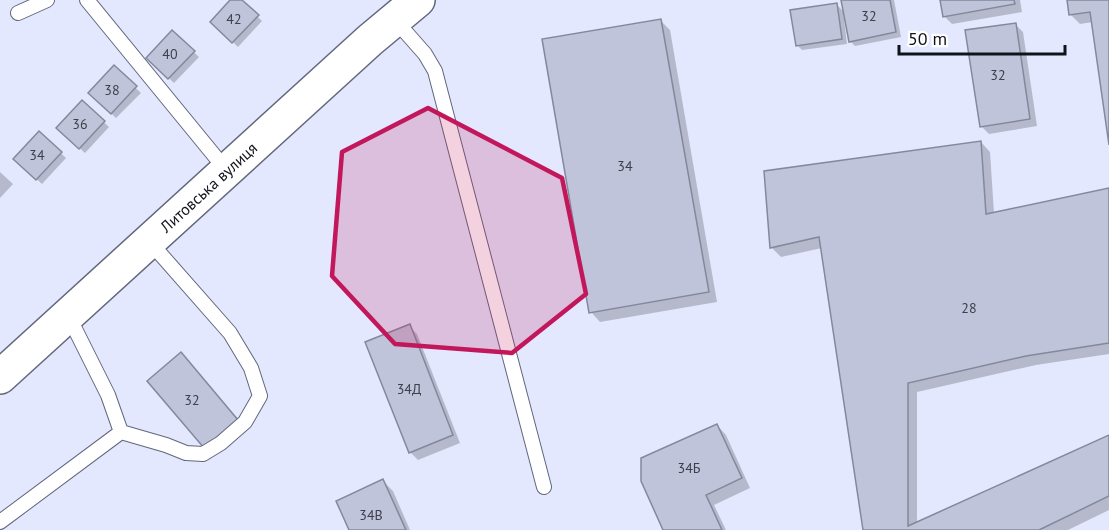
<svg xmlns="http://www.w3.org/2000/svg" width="1109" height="530" font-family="'PT Sans',sans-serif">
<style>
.shadow{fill:#0003}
.building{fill:#c0c4da;stroke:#84889c;stroke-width:1.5}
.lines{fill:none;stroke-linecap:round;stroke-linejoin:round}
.service-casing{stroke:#63677b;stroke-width:16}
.tertiary-casing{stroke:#63677b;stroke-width:36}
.service{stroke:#fff;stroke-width:14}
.tertiary{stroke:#fff;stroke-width:33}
.marked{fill:#c2185b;fill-opacity:0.2;stroke:#c2185b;stroke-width:4.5;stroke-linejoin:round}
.labels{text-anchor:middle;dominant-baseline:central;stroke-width:4.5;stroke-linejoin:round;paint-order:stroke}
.number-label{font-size:14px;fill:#3d3f4a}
.street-label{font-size:16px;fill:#11131a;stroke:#fff}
</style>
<rect width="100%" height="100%" fill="#e3e8fe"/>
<path class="shadow" d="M 232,0 L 240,0 L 262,21 L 238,47 L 212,22 Z
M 842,0 L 894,0 L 901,37 L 855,46 L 850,41 Z
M 942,0 L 1020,0 L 1022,12 L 952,24 L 945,17 Z
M 1068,0 L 1109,0 L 1109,143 L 1093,22 L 1080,24 L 1070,14 Z
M 836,4 L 843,11 L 847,44 L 802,50 L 797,45 Z
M 660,20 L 670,30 L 717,302 L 600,322 L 591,312 Z
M 1015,24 L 1023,32 L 1037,126 L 989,134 L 981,126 Z
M 172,32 L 199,57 L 174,83 L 148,58 Z
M 114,67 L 141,93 L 116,118 L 90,93 Z
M 82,102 L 109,127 L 85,153 L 58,128 Z
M 39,133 L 66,158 L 42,184 L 15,159 Z
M 981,142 L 990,152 L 994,213 L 1109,190 L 1109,354 L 1036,365 L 917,392 L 917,524 L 1109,437 L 1109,510 L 1068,530 L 865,530 L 822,248 L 781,257 L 771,247 Z
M 0,172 L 13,184 L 0,198 Z
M 409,326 L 417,334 L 460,443 L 418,460 L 410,452 Z
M 717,425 L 726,435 L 750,488 L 714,505 L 726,530 L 665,530 Z
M 383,481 L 393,491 L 410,530 L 351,530 Z"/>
<path class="building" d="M 230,0 L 242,0 L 259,15 L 232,43 L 210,22 Z
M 841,0 L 890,0 L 896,32 L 849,42 Z
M 940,0 L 1014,0 L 1015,4 L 943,17 Z
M 1067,0 L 1109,0 L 1109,145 L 1090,12 L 1069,15 Z
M 837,3 L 842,39 L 796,46 L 790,10 Z
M 661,19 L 709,292 L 589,313 L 542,39 Z
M 1016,23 L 1030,119 L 980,127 L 965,30 Z
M 172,30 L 195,51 L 168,79 L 146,58 Z
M 114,65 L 137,86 L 111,114 L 88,93 Z
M 82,100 L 105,121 L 79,149 L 56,128 Z
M 39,131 L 62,152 L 36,180 L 13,159 Z
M 981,141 L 986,214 L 1109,188 L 1109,343 L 1026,356 L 908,383 L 908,526 L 1109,435 L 1109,496 L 1039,530 L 863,530 L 819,237 L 770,248 L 764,171 Z
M 410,324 L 453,435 L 409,453 L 365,342 Z
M 181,352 L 238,420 L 204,448 L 147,381 Z
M 717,424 L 742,478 L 706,495 L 722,530 L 663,530 L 641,481 L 641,458 Z
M 383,479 L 406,530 L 349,530 L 336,501 Z"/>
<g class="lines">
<g class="service-casing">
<path id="service" d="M 87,0 L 227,171
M 18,13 L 47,0
M 395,20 L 425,54 L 435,71 L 544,487
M 68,315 L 108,395 L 121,432
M 121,432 L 166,445 L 186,453 L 203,454 L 221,443 L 245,422 L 260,396 L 251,368 L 230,333 L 149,241
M 0,522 L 121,432"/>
</g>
<g class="tertiary-casing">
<g id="tertiary">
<path id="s1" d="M 0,377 L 370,40 L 418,0"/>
</g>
</g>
<use href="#service" class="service"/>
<use href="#tertiary" class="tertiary"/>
</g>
<path class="marked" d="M 428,108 L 562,178 L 586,294 L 512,353 L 395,344 L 332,276 L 342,152 Z"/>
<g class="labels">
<g class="number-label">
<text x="869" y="16">32</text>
<text x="234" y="19">42</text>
<text x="170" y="54">40</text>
<text x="998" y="75">32</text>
<text x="112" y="90">38</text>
<text x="80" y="124">36</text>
<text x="37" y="155">34</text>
<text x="625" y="166">34</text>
<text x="969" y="308">28</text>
<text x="409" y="389">34Д</text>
<text x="192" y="400">32</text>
<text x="689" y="468">34Б</text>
<text x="371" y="515">34В</text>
</g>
<g class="street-label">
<text stroke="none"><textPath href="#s1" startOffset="282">Литовська вулиця</textPath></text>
</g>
</g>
<path d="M899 45v9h166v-9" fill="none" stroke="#11131a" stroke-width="3"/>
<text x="908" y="45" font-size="18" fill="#11131a" stroke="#ffffff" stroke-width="4.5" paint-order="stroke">50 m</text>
</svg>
